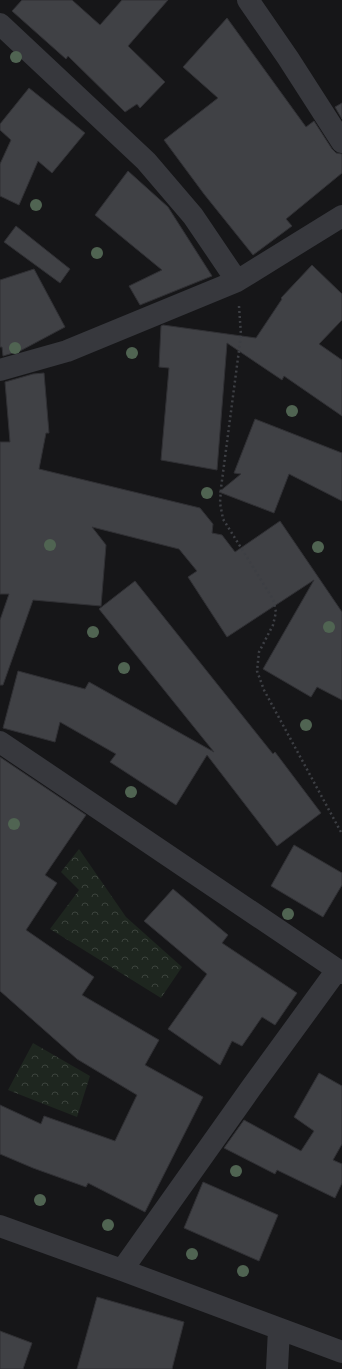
<svg xmlns="http://www.w3.org/2000/svg" width="342" height="1369" font-family="'Golos Text',sans-serif">
<style>
.forest{fill:url(#forest-crowns)}
.building{fill:#404145;stroke:#303034}
.lines{fill:none;stroke-linecap:round;stroke-linejoin:round}
.path{stroke:#3d3f44;stroke-width:2.5;stroke-dasharray:2 3;stroke-linecap:butt}
.minor{stroke:#37383d;stroke-width:22}
.tree{fill:#506452}
</style>
<defs>
<pattern id="forest-crowns" width="20" height="18" patternUnits="userSpaceOnUse"><rect width="20" height="18" fill="#1e261f"/><path d="M2 6a3 3 0 1 1 6 0M12 15a3 3 0 1 1 6 0" fill="none" stroke="#3c433d"/></pattern>
</defs>
<rect width="100%" height="100%" fill="#161618"/>
<path class="forest" d="M 79,849 L 126,917 L 182,967 L 161,998 L 50,929 L 79,890 L 61,872 Z
M 33,1043 L 90,1076 L 77,1117 L 8,1090 Z"/>
<path class="building" d="M 22,0 L 72,0 L 100,25 L 122,0 L 168,0 L 128,46 L 165,82 L 140,108 L 137,104 L 125,112 L 68,56 L 66,59 L 12,11 Z
M 227,18 L 306,127 L 314,121 L 332,149 L 336,153 L 342,154 L 342,173 L 286,219 L 292,226 L 253,255 L 204,194 L 164,140 L 218,98 L 183,67 Z
M 29,88 L 85,133 L 52,173 L 38,161 L 19,205 L 0,196 L 0,164 L 11,140 L 0,130 L 0,124 Z
M 342,103 L 342,119 L 335,107 Z
M 128,171 L 168,207 L 212,276 L 140,305 L 129,286 L 162,270 L 95,215 Z
M 16,226 L 70,269 L 60,283 L 4,242 Z
M 312,265 L 342,294 L 342,320 L 319,344 L 342,360 L 342,416 L 284,376 L 282,380 L 227,343 L 217,470 L 161,460 L 169,368 L 159,367 L 161,326 L 163,325 L 256,338 L 282,299 L 281,298 Z
M 34,269 L 65,327 L 20,351 L 3,356 L 2,347 L 0,347 L 0,280 Z
M 44,373 L 49,433 L 46,433 L 39,469 L 200,508 L 213,524 L 212,533 L 222,535 L 235,552 L 280,521 L 342,612 L 342,700 L 317,687 L 311,697 L 263,669 L 314,580 L 227,637 L 188,577 L 197,571 L 179,549 L 92,527 L 106,545 L 101,606 L 33,600 L 3,685 L 0,685 L 0,620 L 9,594 L 0,594 L 0,442 L 10,442 L 5,382 L 33,374 Z
M 255,419 L 342,453 L 342,501 L 289,474 L 274,513 L 219,492 L 241,474 L 234,473 Z
M 135,581 L 273,754 L 275,752 L 321,813 L 277,846 L 207,755 L 176,805 L 110,762 L 116,754 L 60,722 L 55,742 L 3,728 L 18,671 L 85,689 L 89,682 L 214,752 L 99,609 Z
M 0,757 L 86,815 L 45,875 L 57,883 L 26,930 L 94,977 L 82,995 L 159,1040 L 145,1065 L 203,1097 L 145,1212 L 88,1183 L 86,1187 L 33,1168 L 0,1154 L 0,1105 L 41,1124 L 44,1116 L 115,1141 L 137,1095 L 77,1059 L 0,991 Z
M 294,845 L 342,873 L 342,885 L 323,917 L 271,886 Z
M 173,889 L 228,935 L 222,943 L 297,993 L 275,1025 L 262,1017 L 242,1046 L 232,1041 L 220,1065 L 168,1029 L 207,974 L 144,921 Z
M 319,1073 L 342,1086 L 342,1144 L 333,1160 L 342,1164 L 342,1183 L 335,1198 L 277,1170 L 275,1174 L 224,1148 L 244,1120 L 301,1151 L 314,1131 L 294,1117 Z
M 203,1182 L 278,1215 L 259,1261 L 184,1228 Z
M 97,1297 L 184,1322 L 172,1369 L 77,1369 Z
M 0,1331 L 32,1343 L 23,1369 L 0,1369 Z"/>
<g class="lines">
<path class="path" d="M 239,306 L 241,335 L 221,488 L 220,503 L 223,519 L 273,599 L 276,612 L 273,625 L 259,652 L 257,671 L 264,690 L 342,834"/>
<path class="minor" d="M 248,0 L 288,58 L 342,142
M 0,24 L 146,161 L 193,216 L 237,281
M 0,370 L 67,351 L 237,281 L 342,216
M 0,742 L 342,973
M 0,1226 L 122,1270 L 342,1352
M 122,1270 L 251,1088 L 337,970
M 277,1369 L 279,1329"/>
</g>
<g class="tree">
<circle cx="16" cy="57" r="6"/>
<circle cx="36" cy="205" r="6"/>
<circle cx="97" cy="253" r="6"/>
<circle cx="15" cy="348" r="6"/>
<circle cx="132" cy="353" r="6"/>
<circle cx="292" cy="411" r="6"/>
<circle cx="207" cy="493" r="6"/>
<circle cx="50" cy="545" r="6"/>
<circle cx="318" cy="547" r="6"/>
<circle cx="329" cy="627" r="6"/>
<circle cx="93" cy="632" r="6"/>
<circle cx="124" cy="668" r="6"/>
<circle cx="306" cy="725" r="6"/>
<circle cx="131" cy="792" r="6"/>
<circle cx="14" cy="824" r="6"/>
<circle cx="288" cy="914" r="6"/>
<circle cx="236" cy="1171" r="6"/>
<circle cx="40" cy="1200" r="6"/>
<circle cx="108" cy="1225" r="6"/>
<circle cx="192" cy="1254" r="6"/>
<circle cx="243" cy="1271" r="6"/>
</g>
</svg>
